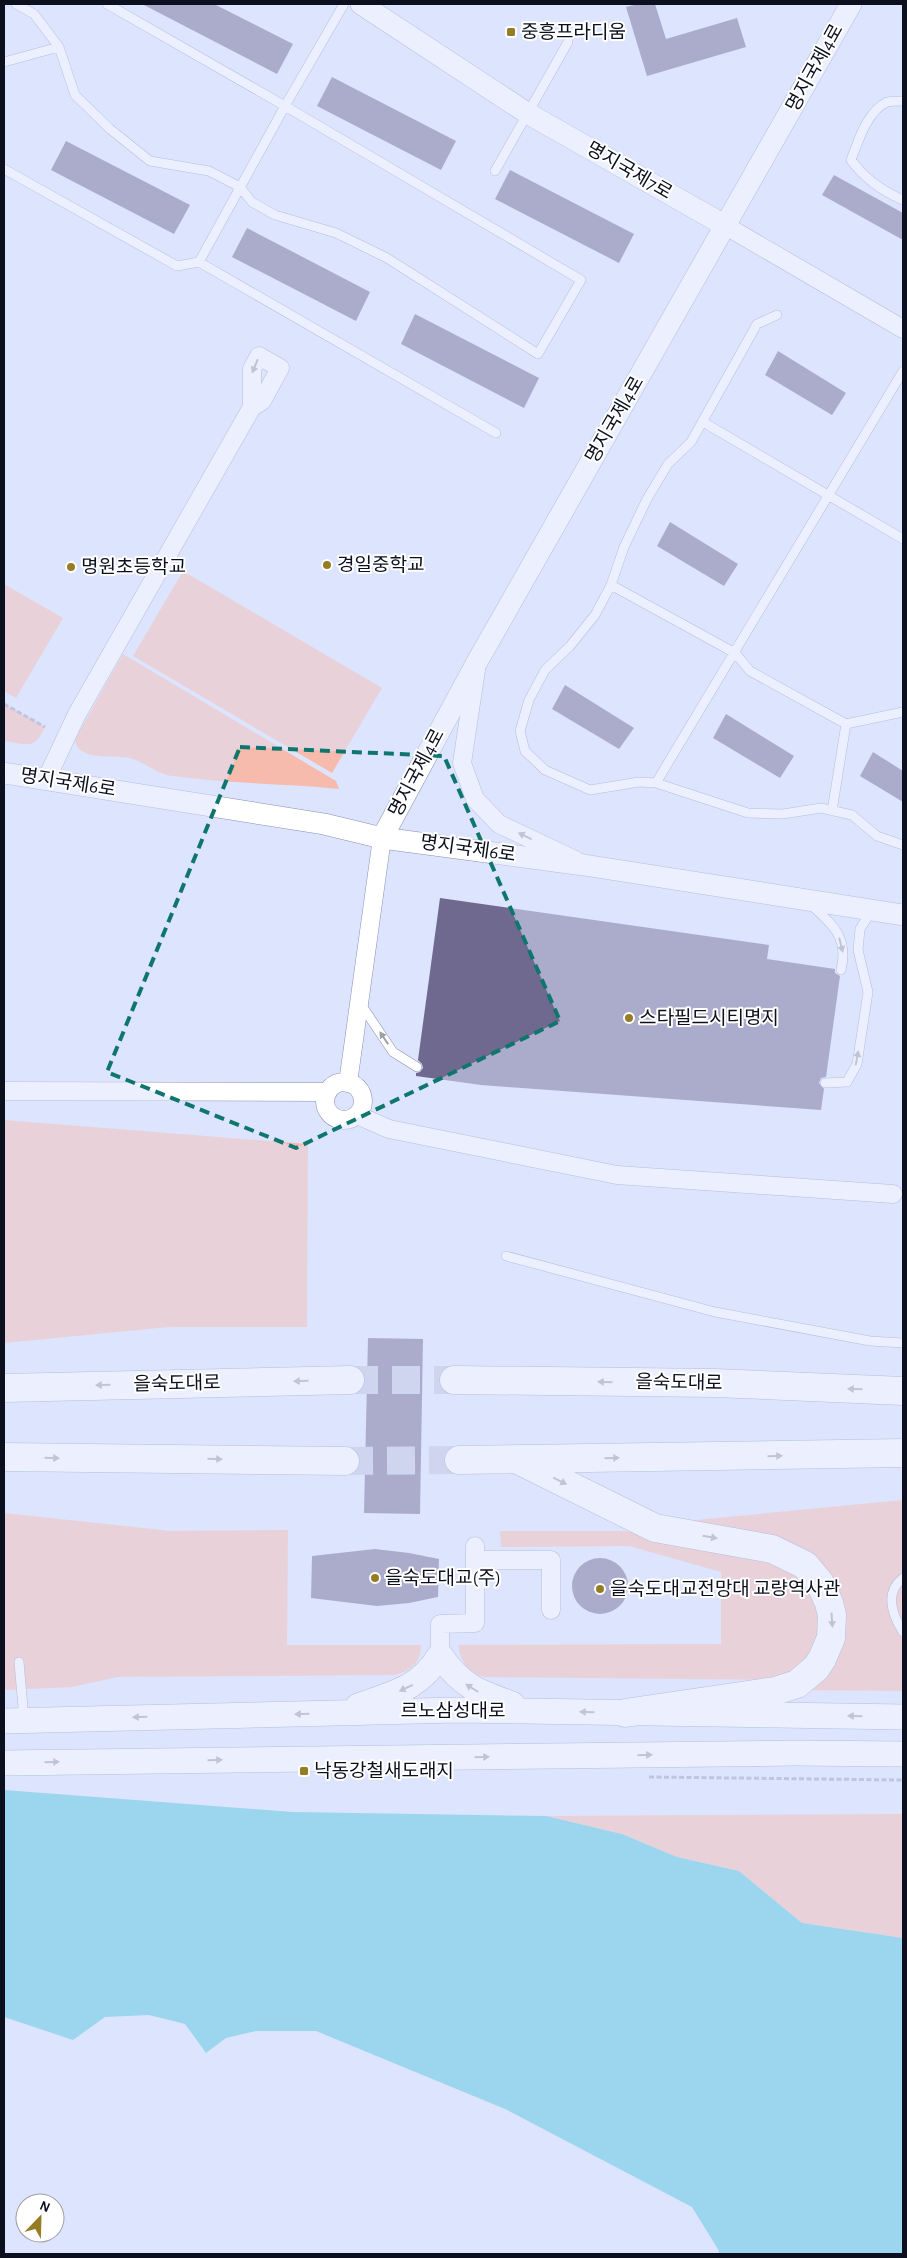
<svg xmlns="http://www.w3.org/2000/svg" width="907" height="2258" font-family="'Alegreya Sans','Noto Sans KR',sans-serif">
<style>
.green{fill:#f7bbae}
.water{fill:#4fc4db}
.building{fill:#70698f}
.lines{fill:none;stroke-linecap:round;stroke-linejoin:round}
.trunk-tunnel{stroke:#bec4dc;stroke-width:28;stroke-dasharray:28 14;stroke-linecap:butt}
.service-casing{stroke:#858fb5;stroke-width:10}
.minor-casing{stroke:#858fb5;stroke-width:19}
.tertiary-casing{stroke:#858fb5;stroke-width:22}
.secondary-casing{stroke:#858fb5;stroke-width:26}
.trunk-casing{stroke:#858fb5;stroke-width:29}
.path{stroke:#999fb4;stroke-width:3;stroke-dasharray:5 2.5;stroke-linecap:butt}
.service{stroke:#fff;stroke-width:9}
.minor{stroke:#fff;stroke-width:18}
.tertiary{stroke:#fff;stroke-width:21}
.secondary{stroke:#fff;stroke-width:25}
.trunk{stroke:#fff;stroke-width:28}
.oneway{fill:#9e9fa5}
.marked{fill:none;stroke:#0f766e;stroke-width:4;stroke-dasharray:10 6;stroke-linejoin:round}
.poi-dot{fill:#967d25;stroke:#fff;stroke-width:2}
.labels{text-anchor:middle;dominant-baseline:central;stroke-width:4;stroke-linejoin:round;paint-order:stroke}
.poi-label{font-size:19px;fill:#0c101e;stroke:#fff;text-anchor:start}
.street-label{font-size:19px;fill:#0c101e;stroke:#fff}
</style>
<rect width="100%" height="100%" fill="#dde4fd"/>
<path class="green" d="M 183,571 L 382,688 L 332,773 L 133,656 Z
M 4,584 L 63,618 L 16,698 L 4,691 Z
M 123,654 L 336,781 L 339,789 C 284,783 227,784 172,776 C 157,774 144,762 130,758 C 113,755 76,761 75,739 Z
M 4,704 L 45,727 C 34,751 27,744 4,741 Z
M 4,1120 L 308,1144 L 307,1327 L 169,1327 L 4,1343 Z
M 903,1500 L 903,1691 L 798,1690 L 811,1681 L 827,1583 L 685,1521 Z
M 4,1513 L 171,1531 L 288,1530 L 287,1645 L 421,1645 C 421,1663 411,1671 394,1675 L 117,1677 L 72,1687 L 4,1690 Z
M 500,1531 L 624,1531 L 675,1538 L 784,1560 L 821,1601 L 821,1646 L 786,1680 L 485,1677 C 468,1673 461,1662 458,1645 L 721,1644 L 721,1572 L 629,1546 L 501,1547 Z
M 903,1814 L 903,1938 L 802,1923 L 739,1871 L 677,1857 L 622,1834 L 546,1816 Z"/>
<path class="water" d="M 4,1790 L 293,1812 L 546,1816 L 622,1834 L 677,1857 L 739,1871 L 802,1923 L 903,1938 L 903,2254 L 718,2254 L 719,2251 L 692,2207 L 505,2109 L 316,2031 L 256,2031 L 226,2038 L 206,2053 L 185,2024 L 149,2015 L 105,2017 L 73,2040 L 4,2017 Z"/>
<path class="building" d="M 142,4 L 214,4 L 293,44 L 277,74 Z
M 638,4 L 655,4 L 666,39 L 737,18 L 746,47 L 647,76 L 626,7 Z
M 332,77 L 456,141 L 441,170 L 317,106 Z
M 66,141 L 190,205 L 174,234 L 51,170 Z
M 510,170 L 634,234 L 619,263 L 495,199 Z
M 834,175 L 903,213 L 903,240 L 822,195 Z
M 247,228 L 370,292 L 356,321 L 232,257 Z
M 415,314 L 539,378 L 524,408 L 401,344 Z
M 778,351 L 846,393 L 832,415 L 765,375 Z
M 670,522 L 738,564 L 724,586 L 657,546 Z
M 565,685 L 634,728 L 619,749 L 552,709 Z
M 726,714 L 794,756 L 780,778 L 713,738 Z
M 873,752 L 903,771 L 903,802 L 860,776 Z
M 440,898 L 769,945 L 767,959 L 835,969 L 835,973 L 840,976 L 826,1077 L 821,1078 L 819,1083 L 824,1089 L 821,1110 L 481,1085 L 416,1076 L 416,1073 L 420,1072 L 423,1068 L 422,1064 L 418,1060 Z
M 368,1338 L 423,1339 L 420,1514 L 364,1513 Z
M 375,1549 L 409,1553 L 439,1559 L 438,1597 L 409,1603 L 377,1606 L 311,1598 L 312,1556 Z
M572 1586a28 28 0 1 1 56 0a28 28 0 1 1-56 0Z"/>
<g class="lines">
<path class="trunk-tunnel" d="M 350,1380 L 454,1380
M 345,1461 L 459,1460"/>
<g class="service-casing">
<path id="service" d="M 107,4 L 285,106 L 344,4
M 4,62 L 59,47
M 903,101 C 899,101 891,101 887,102 C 867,111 858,142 851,160 C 865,179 882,191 903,200
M 4,169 L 177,266 L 199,262 L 285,106 L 581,280 L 538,354 L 387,258 L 336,233 L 275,215 L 252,202 L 240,187 L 209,171 L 150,161 L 110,129 L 75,95 L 59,47 L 34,14 L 16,4
M 495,171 L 568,42
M 199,262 L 496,433
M 777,315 L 757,324 L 691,442 L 668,464 L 647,499 L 624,547 L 611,585 L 595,615 L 570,646 L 545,670 L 529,700 L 520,731 L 525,751 L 545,770 L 590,790 L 639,782 L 656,783 L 748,813 L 783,814 L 821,808 L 852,815 L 877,836 L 903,845
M 703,422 L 903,539
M 611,585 L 735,653 L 750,671 L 846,724 L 903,712
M 656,783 L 903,371
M 832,811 L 846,724
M 811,905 C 832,924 849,937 841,970
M 360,1003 L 393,1052 L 417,1067
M 825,1083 L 847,1082 L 857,1064 L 868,992 L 858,950 L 860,929 L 872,910
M 506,1256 L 715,1312 L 870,1341 L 903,1343
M 903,1578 C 884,1593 892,1614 903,1632
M 19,1662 L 24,1719"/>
</g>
<g class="minor-casing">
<path id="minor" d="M 726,226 L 903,329
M 476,670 L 462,763 L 475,799 L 499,824 L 575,860
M 46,780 L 77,714 L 252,407 L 252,369 L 259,356 L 280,368 L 262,401 L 252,407
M325 1101a19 19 0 1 1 38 0a19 19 0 1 1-38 0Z
M 348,1083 L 382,838
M 4,1091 L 328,1092
M 357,1115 L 389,1129 L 617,1175 L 893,1194
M 475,1560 L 551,1560 L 551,1610
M 440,1655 L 440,1624 L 475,1623 L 475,1546"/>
</g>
<g class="tertiary-casing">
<path id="tertiary" d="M 361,4 L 527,113 L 726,226
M 4,773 L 324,824 L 382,838 L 584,865 L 903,915
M 382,838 L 477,662 L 851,4"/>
</g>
<g class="secondary-casing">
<path id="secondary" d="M 358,1706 C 394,1693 419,1689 440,1655 C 461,1686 478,1692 512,1704
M 4,1721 L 457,1710 L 903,1717
M 4,1763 L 794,1753 L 903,1754"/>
</g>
<g class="trunk-casing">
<path id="trunk" d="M 454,1380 L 715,1383 L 903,1391
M 4,1388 L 350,1380
M 4,1457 L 345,1461
M 516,1459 L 655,1528 L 772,1549 L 805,1565 L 820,1583 L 829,1603 L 832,1615 L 831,1638 L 822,1659 L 816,1668 L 797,1684 L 775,1691 L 625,1713
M 459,1460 L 903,1453"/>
</g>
<path class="path" d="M 4,704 L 45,727
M 649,1777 L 903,1780"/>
<use href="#service" class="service"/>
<use href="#minor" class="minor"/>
<use href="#tertiary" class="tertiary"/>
<use href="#secondary" class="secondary"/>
<use href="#trunk" class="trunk"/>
</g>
<defs><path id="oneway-solid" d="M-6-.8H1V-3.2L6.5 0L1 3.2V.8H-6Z" transform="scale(1.25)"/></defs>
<g class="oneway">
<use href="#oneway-solid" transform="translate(255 366) rotate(112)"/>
<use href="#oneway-solid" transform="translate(525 836) rotate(-154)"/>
<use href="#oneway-solid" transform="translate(841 945) rotate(76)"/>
<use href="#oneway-solid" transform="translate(384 1038) rotate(-124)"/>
<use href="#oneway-solid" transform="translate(857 1058) rotate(-79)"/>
<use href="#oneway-solid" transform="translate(301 1381) rotate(179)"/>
<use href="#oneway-solid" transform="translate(605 1382) rotate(-179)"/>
<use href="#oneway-solid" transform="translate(103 1385) rotate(179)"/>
<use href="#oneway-solid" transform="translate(855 1389) rotate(-178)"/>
<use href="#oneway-solid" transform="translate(775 1456) rotate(-1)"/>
<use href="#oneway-solid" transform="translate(52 1458) rotate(1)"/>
<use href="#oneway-solid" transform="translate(612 1458) rotate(-1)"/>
<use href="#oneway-solid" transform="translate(215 1459) rotate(1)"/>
<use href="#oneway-solid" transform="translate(560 1481) rotate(26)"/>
<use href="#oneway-solid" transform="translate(710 1537) rotate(10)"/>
<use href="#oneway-solid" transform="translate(832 1620) rotate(86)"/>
<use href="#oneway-solid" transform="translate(406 1688) rotate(155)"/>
<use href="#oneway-solid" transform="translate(472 1688) rotate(-148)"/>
<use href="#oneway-solid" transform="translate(587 1712) rotate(-179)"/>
<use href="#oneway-solid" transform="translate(302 1714) rotate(179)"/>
<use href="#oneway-solid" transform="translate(855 1716) rotate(-179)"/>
<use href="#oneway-solid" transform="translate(140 1717) rotate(179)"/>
<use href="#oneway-solid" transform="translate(645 1755) rotate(-1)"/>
<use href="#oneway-solid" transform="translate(482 1757) rotate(-1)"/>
<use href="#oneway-solid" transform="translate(215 1760) rotate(-1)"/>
<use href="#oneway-solid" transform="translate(52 1762) rotate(-1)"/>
</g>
<path d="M0 0H907V2258H0ZM 240,747 L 444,756 L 560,1021 L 296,1148 L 107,1072 Z" fill="#dde4fd" fill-opacity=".55" fill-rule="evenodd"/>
<path class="marked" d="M 240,747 L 444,756 L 560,1021 L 296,1148 L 107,1072 Z"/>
<g class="poi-dot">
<rect x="506" y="27" width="10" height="10" rx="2.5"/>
<circle cx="327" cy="565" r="5"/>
<circle cx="71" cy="567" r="5"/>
<circle cx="629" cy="1018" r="5"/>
<circle cx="375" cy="1578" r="5"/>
<circle cx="600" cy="1589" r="5"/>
<rect x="299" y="1766" width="10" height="10" rx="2.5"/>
</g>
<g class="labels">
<g class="poi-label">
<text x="521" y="32">중흥프라디움</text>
<text x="337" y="565">경일중학교</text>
<text x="81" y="567">명원초등학교</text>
<text x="639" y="1018">스타필드시티명지</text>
<text x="385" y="1578">을숙도대교(주)</text>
<text x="610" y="1589">을숙도대교전망대 교량역사관</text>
<text x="314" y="1771">낙동강철새도래지</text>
</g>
<g class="street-label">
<text transform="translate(815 68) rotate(-61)">명지국제4로</text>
<text transform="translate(629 171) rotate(30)">명지국제7로</text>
<text transform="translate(615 420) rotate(-60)">명지국제4로</text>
<text transform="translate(417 773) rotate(-62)">명지국제4로</text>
<text transform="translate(68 783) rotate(9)">명지국제6로</text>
<text transform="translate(468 849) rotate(8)">명지국제6로</text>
<text transform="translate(679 1383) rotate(1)">을숙도대로</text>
<text transform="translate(177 1384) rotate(-1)">을숙도대로</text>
<text x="453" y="1711">르노삼성대로</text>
</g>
</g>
<rect width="907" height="2258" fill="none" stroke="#0c101e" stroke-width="10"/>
<g transform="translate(40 2218) rotate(23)"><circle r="24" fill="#ffffff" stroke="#9e9fa5"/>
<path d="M0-4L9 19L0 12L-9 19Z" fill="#967d25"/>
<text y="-8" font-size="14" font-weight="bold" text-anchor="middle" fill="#0c101e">N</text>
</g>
</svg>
